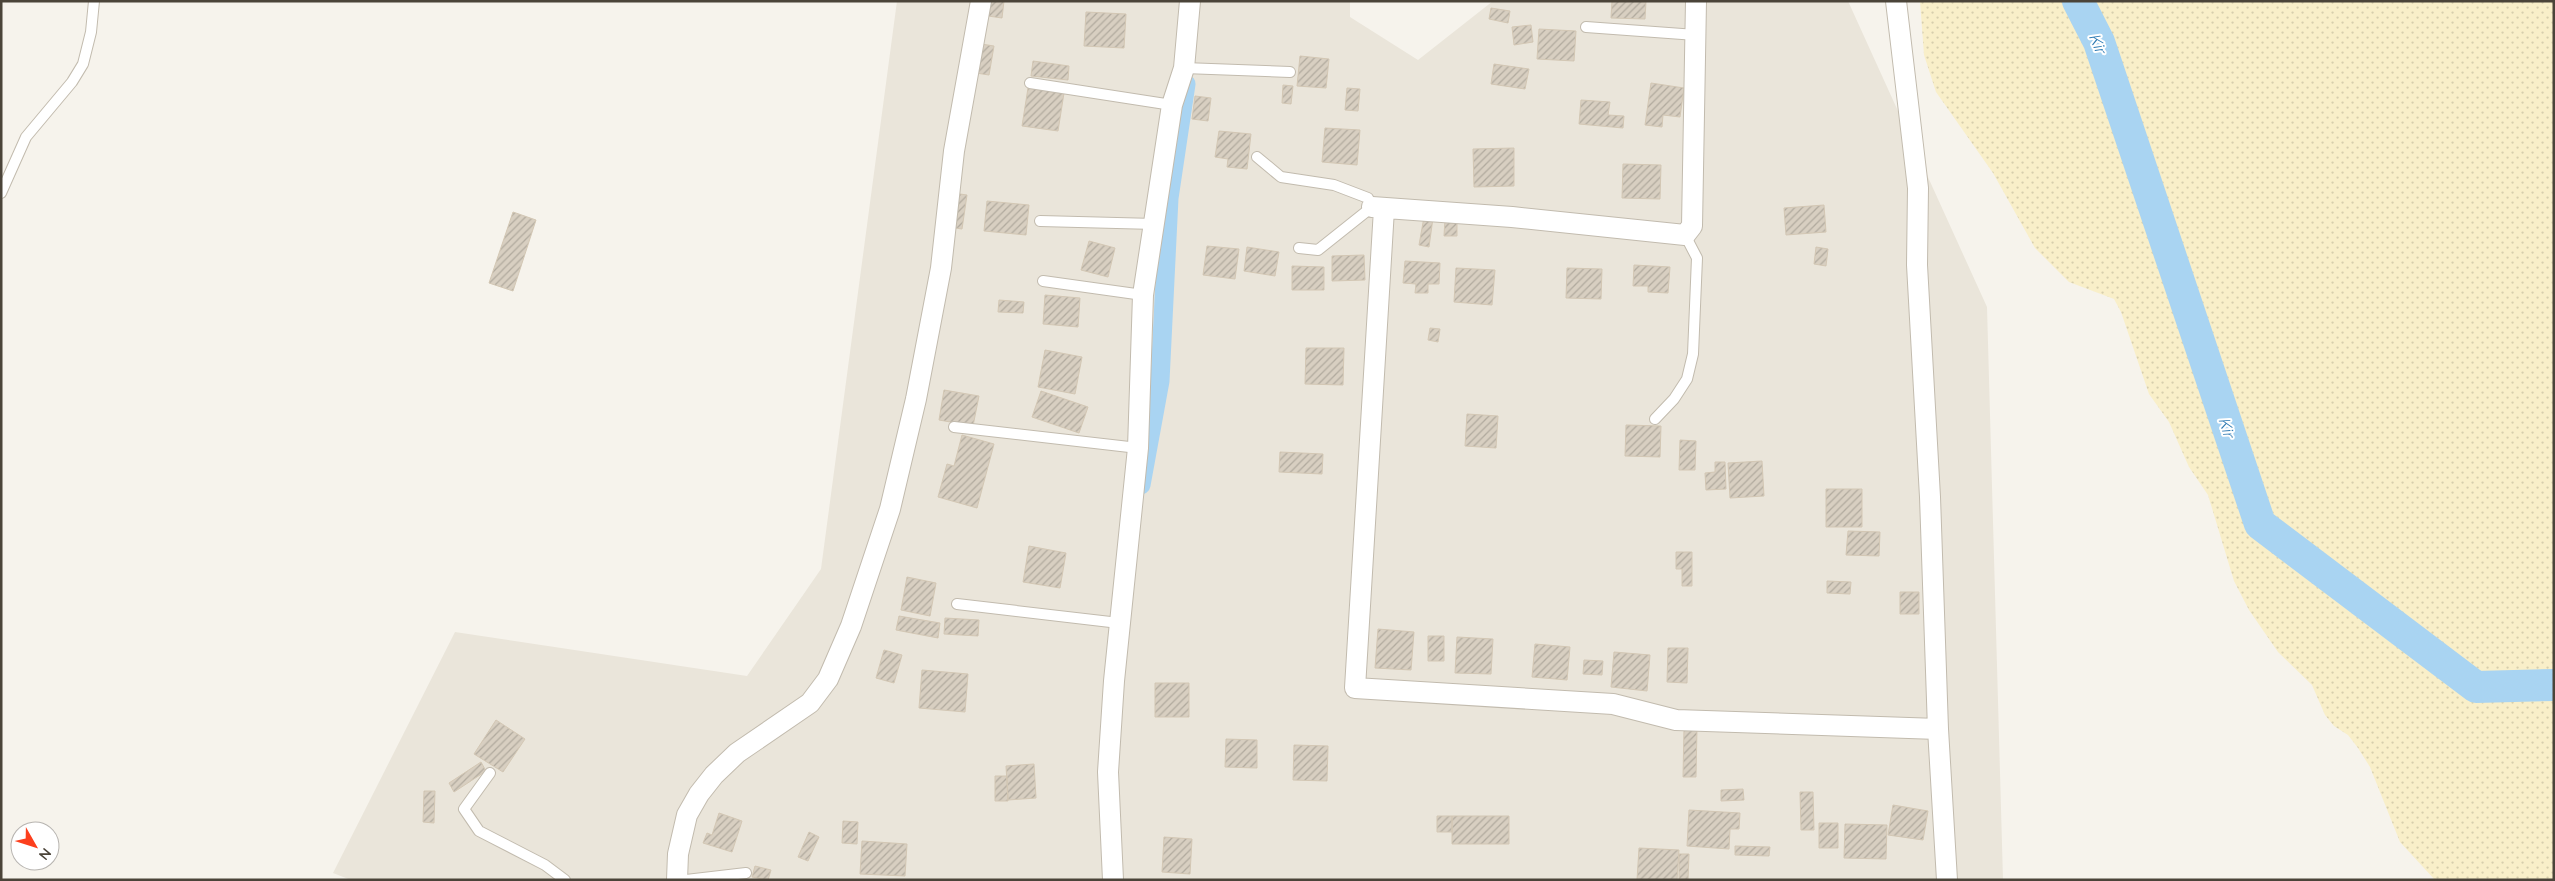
<svg xmlns="http://www.w3.org/2000/svg" width="2555" height="881" font-family="Quicksand,sans-serif">
<style>
.residential{fill:#eae5da}
.sand{fill:url(#sand-dots)}
.lines{fill:none;stroke-linecap:round;stroke-linejoin:round}
.canal{stroke:#a9d4f2;stroke-width:19}
.river{stroke:#a9d4f2;stroke-width:32}
.building{fill:url(#building-hatch);stroke:#d3c7b4}
.lane-casing{stroke:#c2bbae;stroke-width:12}
.street-casing{stroke:#c2bbae;stroke-width:22}
.lane{stroke:#fff;stroke-width:10}
.street{stroke:#fff;stroke-width:20}
.labels{text-anchor:middle;dominant-baseline:central;stroke-width:4;stroke-linejoin:round;paint-order:stroke}
.water-label{font-size:16px;font-style:italic;fill:#2e7ab2;stroke:#fff}
</style>
<defs>
<pattern id="sand-dots" width="8" height="8" patternUnits="userSpaceOnUse" patternTransform="scale(1.25)"><rect width="8" height="8" fill="#f9efc9"/><path d="M2 2h.1M6 6h.1" fill="none" stroke="#d7cead" stroke-width="1.8" stroke-linecap="round"/></pattern>
<pattern id="building-hatch" width="6" height="6" patternUnits="userSpaceOnUse" patternTransform="scale(1.25)"><rect width="6" height="6" fill="#d8cfc1"/><path d="M-1 1l2-2M0 6l6-6M5 7l2-2" fill="none" stroke="#b1aa9e"/></pattern>
</defs>
<rect width="100%" height="100%" fill="#f6f3ec"/>
<path class="residential" d="M 897,1 L 1350,1 L 1350,17 L 1418,60 L 1493,1 L 1848,1 L 1987,307 L 2003,880 L 351,880 L 333,873 L 455,632 L 747,676 L 821,569 Z"/>
<path class="sand" d="M 1920,1 L 2554,1 L 2554,880 L 2435,880 L 2400,842 L 2370,767 L 2358,748 L 2348,735 L 2334,726 L 2325,715 L 2312,685 L 2278,652 L 2249,610 L 2234,581 L 2208,495 L 2189,467 L 2169,422 L 2149,394 L 2121,312 L 2114,299 L 2069,282 L 2035,248 L 1993,173 L 1936,92 L 1924,55 Z"/>
<g class="lines">
<path class="canal" d="M 1141,485 L 1160,381 L 1169,198 L 1186,84"/>
<path class="river" d="M 2078,1 L 2099,42 L 2260,524 L 2476,687 L 2554,685"/>
</g>
<path class="building" d="M 990,1 L 1004,1 L 1002,18 L 988,16 Z
M 1612,1 L 1646,1 L 1645,19 L 1611,18 Z
M 1491,8 L 1510,11 L 1508,23 L 1489,19 Z
M 1086,12 L 1126,14 L 1124,48 L 1084,46 Z
M 1531,25 L 1533,42 L 1514,45 L 1512,27 Z
M 1539,29 L 1576,31 L 1574,61 L 1537,59 Z
M 981,44 L 994,46 L 989,75 L 976,73 Z
M 1300,56 L 1329,59 L 1326,88 L 1297,86 Z
M 1033,61 L 1069,66 L 1068,80 L 1031,76 Z
M 1494,64 L 1529,69 L 1525,89 L 1491,84 Z
M 1651,83 L 1684,88 L 1680,117 L 1663,115 L 1662,127 L 1645,125 Z
M 1283,85 L 1293,86 L 1291,104 L 1282,103 Z
M 1028,88 L 1064,93 L 1058,131 L 1022,126 Z
M 1347,88 L 1360,89 L 1358,111 L 1345,110 Z
M 1195,96 L 1211,98 L 1208,121 L 1192,119 Z
M 1581,100 L 1610,102 L 1608,115 L 1624,116 L 1623,128 L 1579,124 Z
M 1325,128 L 1360,130 L 1357,165 L 1322,162 Z
M 1219,131 L 1251,134 L 1247,169 L 1227,167 L 1228,159 L 1215,157 Z
M 1514,148 L 1514,186 L 1474,187 L 1473,149 Z
M 1623,164 L 1661,165 L 1660,199 L 1622,198 Z
M 953,193 L 967,195 L 962,229 L 948,227 Z
M 987,201 L 1029,205 L 1026,235 L 984,231 Z
M 1824,205 L 1826,232 L 1786,235 L 1784,208 Z
M 513,212 L 536,220 L 513,291 L 489,283 Z
M 1424,217 L 1433,218 L 1429,247 L 1419,245 Z
M 1445,219 L 1457,219 L 1457,236 L 1444,236 Z
M 1089,241 L 1115,248 L 1108,277 L 1081,270 Z
M 1207,246 L 1239,249 L 1235,279 L 1203,275 Z
M 1247,247 L 1279,252 L 1275,276 L 1244,271 Z
M 1816,247 L 1828,249 L 1826,266 L 1814,264 Z
M 1364,255 L 1365,280 L 1332,281 L 1332,256 Z
M 1405,261 L 1440,263 L 1439,284 L 1428,284 L 1428,293 L 1415,293 L 1416,284 L 1403,283 Z
M 1634,265 L 1670,267 L 1668,293 L 1648,292 L 1648,286 L 1633,286 Z
M 1292,266 L 1324,267 L 1324,290 L 1292,290 Z
M 1456,268 L 1495,270 L 1492,305 L 1454,302 Z
M 1567,268 L 1602,269 L 1601,299 L 1566,298 Z
M 1045,295 L 1080,298 L 1078,327 L 1043,324 Z
M 999,300 L 1024,302 L 1023,313 L 998,312 Z
M 1430,328 L 1440,329 L 1438,342 L 1428,340 Z
M 1306,348 L 1344,348 L 1343,385 L 1305,384 Z
M 1045,350 L 1082,357 L 1075,394 L 1038,387 Z
M 944,390 L 979,396 L 973,426 L 939,420 Z
M 1041,391 L 1088,407 L 1079,433 L 1032,417 Z
M 1467,414 L 1498,416 L 1496,448 L 1465,446 Z
M 1626,425 L 1661,426 L 1660,457 L 1625,456 Z
M 962,435 L 994,444 L 977,508 L 938,497 L 947,464 L 954,466 Z
M 1680,440 L 1696,441 L 1695,470 L 1679,470 Z
M 1280,452 L 1323,454 L 1322,474 L 1279,472 Z
M 1762,461 L 1764,496 L 1730,498 L 1728,463 Z
M 1715,462 L 1725,462 L 1726,489 L 1706,490 L 1705,473 L 1715,472 Z
M 1826,489 L 1862,489 L 1862,527 L 1826,527 Z
M 1848,531 L 1880,532 L 1879,556 L 1846,555 Z
M 1029,546 L 1066,553 L 1060,588 L 1023,582 Z
M 1676,552 L 1692,552 L 1692,586 L 1682,586 L 1682,569 L 1676,569 Z
M 907,577 L 936,583 L 930,616 L 901,610 Z
M 1827,581 L 1851,582 L 1850,594 L 1827,593 Z
M 1900,592 L 1919,592 L 1919,614 L 1900,614 Z
M 899,616 L 940,623 L 938,638 L 896,630 Z
M 945,618 L 979,620 L 978,636 L 944,634 Z
M 1378,629 L 1414,632 L 1411,670 L 1375,668 Z
M 1428,636 L 1444,636 L 1444,661 L 1428,661 Z
M 1457,637 L 1493,639 L 1491,674 L 1455,673 Z
M 1535,644 L 1570,647 L 1567,680 L 1532,677 Z
M 1668,648 L 1688,648 L 1687,683 L 1667,682 Z
M 884,650 L 902,655 L 894,683 L 876,678 Z
M 1614,652 L 1650,655 L 1647,691 L 1611,687 Z
M 1584,660 L 1603,661 L 1602,675 L 1583,674 Z
M 922,670 L 968,674 L 965,712 L 919,708 Z
M 1155,683 L 1189,683 L 1189,717 L 1155,717 Z
M 496,720 L 525,739 L 503,772 L 474,754 Z
M 1684,728 L 1697,728 L 1696,777 L 1683,777 Z
M 1226,739 L 1257,740 L 1257,768 L 1225,767 Z
M 1294,745 L 1328,746 L 1327,781 L 1293,780 Z
M 481,762 L 486,771 L 454,792 L 449,783 Z
M 1034,764 L 1036,798 L 1008,800 L 1006,766 Z
M 995,776 L 1007,776 L 1008,801 L 995,801 Z
M 1743,789 L 1744,800 L 1721,801 L 1721,790 Z
M 424,791 L 435,791 L 434,823 L 423,822 Z
M 1800,792 L 1813,792 L 1814,830 L 1801,830 Z
M 1893,805 L 1928,811 L 1923,840 L 1888,835 Z
M 1689,810 L 1740,813 L 1739,829 L 1730,829 L 1729,849 L 1687,846 Z
M 719,813 L 742,821 L 732,852 L 703,843 L 707,833 L 712,835 Z
M 1437,816 L 1452,816 L 1452,832 L 1437,832 Z
M 1452,816 L 1509,816 L 1509,844 L 1452,844 Z
M 843,821 L 858,822 L 857,844 L 842,843 Z
M 1819,823 L 1838,823 L 1838,848 L 1819,848 Z
M 1845,824 L 1887,825 L 1886,859 L 1844,858 Z
M 809,832 L 819,837 L 808,861 L 798,857 Z
M 1164,837 L 1192,839 L 1190,874 L 1162,872 Z
M 862,841 L 907,844 L 905,876 L 860,874 Z
M 1735,846 L 1770,847 L 1769,856 L 1735,855 Z
M 1639,848 L 1679,850 L 1677,880 L 1637,880 Z
M 1679,854 L 1689,854 L 1688,880 L 1679,880 Z
M 755,866 L 771,870 L 768,880 L 752,877 Z"/>
<g class="lines">
<g class="lane-casing">
<path id="lane" d="M 1586,27 L 1696,35
M 1184,68 L 1290,72
M 1030,83 L 1172,105
M 1257,157 L 1281,177 L 1334,185 L 1368,198 L 1372,207 L 1318,250 L 1299,248
M 1,193 L 26,137 L 72,82 L 83,64 L 91,32 L 94,1
M 1040,221 L 1155,224
M 1043,281 L 1143,295
M 1655,419 L 1674,399 L 1687,379 L 1693,354 L 1697,258 L 1685,235
M 954,427 L 1138,448
M 957,604 L 1119,623
M 490,773 L 464,809 L 479,831 L 545,865 L 565,880
M 686,880 L 746,873"/>
</g>
<g class="street-casing">
<path id="street" d="M 1896,1 L 1918,188 L 1917,265 L 1930,497 L 1938,729 L 1947,880
M 1372,207 L 1512,217 L 1685,235 L 1692,226 L 1696,1
M 1384,209 L 1355,688 L 1613,704 L 1676,720 L 1938,729
M 677,880 L 678,854 L 687,815 L 699,794 L 714,775 L 737,753 L 810,703 L 828,679 L 851,626 L 890,509 L 916,399 L 941,268 L 954,151 L 981,1
M 1113,880 L 1108,772 L 1114,681 L 1138,448 L 1143,295 L 1172,105 L 1184,68 L 1190,1"/>
</g>
<use href="#lane" class="lane"/>
<use href="#street" class="street"/>
</g>
<g class="labels">
<g class="water-label">
<text transform="translate(2098 43) rotate(67)">Kir</text>
<text transform="translate(2227 427) rotate(72)">Kir</text>
</g>
</g>
<rect width="2555" height="881" fill="none" stroke="#4b4439" stroke-width="5"/>
<g transform="translate(35 846) rotate(129)"><circle r="24" fill="#ffffff" stroke="#b7b4b0"/>
<path d="M0-4L9 19L0 12L-9 19Z" fill="#fc3f1d"/>
<text y="-8" font-size="14" font-weight="bold" text-anchor="middle" fill="#4b4439">N</text>
</g>
</svg>
